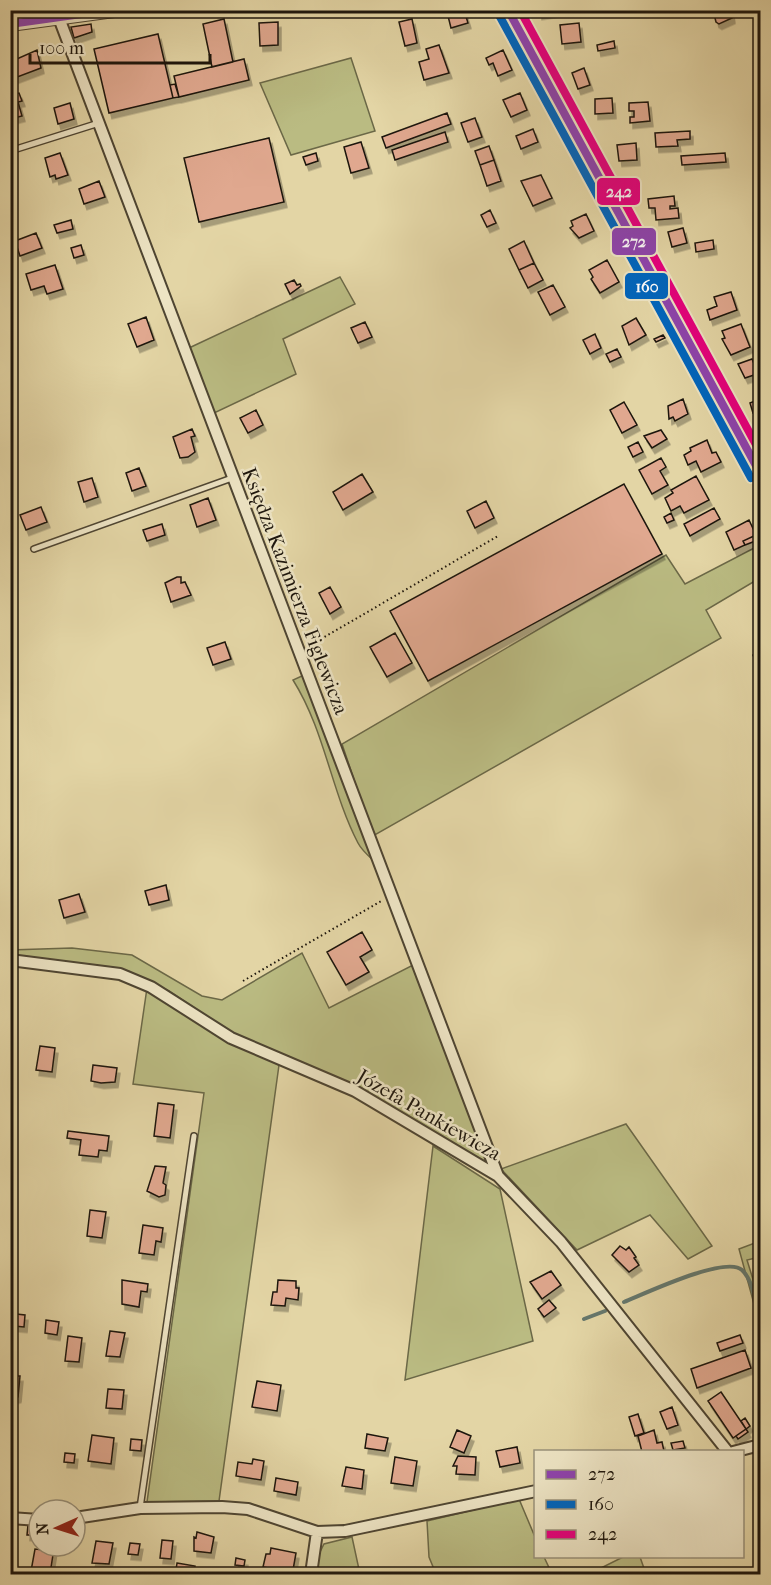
<svg xmlns="http://www.w3.org/2000/svg" width="771" height="1585" font-family="'IM FELL French Canon',serif">
<style>
.green{fill:#babb82;stroke:#6b6847;stroke-width:1.5}
.lines{fill:none;stroke-linecap:round;stroke-linejoin:round}
.stream{stroke:#65776c;stroke-width:4}
.building{fill:#e0a88f;stroke:#1c150c;stroke-width:1.5;filter:url(#shadow)}
.service-casing{stroke:#4e4532;stroke-width:8}
.minor-casing{stroke:#4e4532;stroke-width:14}
.tertiary-casing{stroke:#4e4532;stroke-width:16}
.path{stroke:#1c150c;stroke-width:2;stroke-dasharray:1.5 3;stroke-linecap:butt}
.service{stroke:#ede4c4;stroke-width:5}
.minor{stroke:#ede4c4;stroke-width:10}
.tertiary{stroke:#ede4c4;stroke-width:14}
.bus-1-casing{stroke:#ede4c4;stroke-width:12}
.bus-2-casing{stroke:#ede4c4;stroke-width:12}
.bus-3-casing{stroke:#ede4c4;stroke-width:12}
.bus-1{stroke:#8e44ad;stroke-width:8}
.bus-2{stroke:#0065bd;stroke-width:8}
.bus-3{stroke:#e5007d;stroke-width:8}
.labels{text-anchor:middle;dominant-baseline:central;stroke-width:5;stroke-linejoin:round;paint-order:stroke}
.street-label{font-size:20px;fill:#1c150c;stroke:#ede4c4}
.line-badge{stroke:#ede4c4;stroke-width:2}
.badge-label{font-size:16px;text-anchor:middle;font-weight:bold;fill:#fff}
</style>
<defs>
<filter id="shadow"><feDropShadow dx="3" dy="5.5" stdDeviation="0" flood-color="#0004"/></filter>
</defs>
<rect width="100%" height="100%" fill="#e3d5a5"/>
<filter id="stains"><feTurbulence type="fractalNoise" baseFrequency=".00333" numOctaves="4"/><feColorMatrix values="0 0 0 0 .2 0 0 0 0 .09 0 0 0 0 .02 0 0 0 .5 -.17"/></filter>
<radialGradient id="worn" r=".72"><stop offset=".6" stop-color="#630" stop-opacity="0"/><stop offset="1" stop-color="#630" stop-opacity=".3"/></radialGradient>
<path class="green" d="M 351,58 L 375,131 L 291,155 L 260,83 Z
M 340,277 L 355,304 L 283,339 L 296,374 L 212,414 L 189,348 Z
M 760,545 L 760,578 L 706,610 L 721,638 L 373,836 L 342,744 L 666,555 L 685,584 Z
M 304,675 L 377,864 C 371,858 362,851 358,843 C 331,791 325,731 293,680 Z
M 72,948 L 132,955 L 202,996 L 222,1000 L 302,953 L 329,1008 L 415,964 L 491,1166 L 377,1098 L 232,1033 L 169,991 L 128,971 L 11,956 L 10,950 Z
M 147,988 L 230,1040 L 279,1065 L 219,1501 L 147,1502 L 204,1093 L 133,1084 Z
M 626,1124 L 712,1246 L 688,1259 L 650,1215 L 577,1250 L 501,1169 Z
M 433,1146 L 500,1189 L 533,1341 L 405,1380 Z
M 760,1241 L 760,1257 L 747,1260 L 760,1302 L 760,1326 L 739,1249 Z
M 519,1499 L 535,1537 L 536,1556 L 544,1557 L 552,1574 L 436,1574 L 429,1557 L 427,1521 Z
M 352,1537 L 360,1574 L 315,1574 L 317,1558 L 324,1544 Z
M 623,1557 L 640,1557 L 646,1574 L 589,1574 Z"/>
<g class="lines">
<path class="stream" d="M 624,1302 C 644,1294 726,1255 742,1270 C 754,1281 756,1307 760,1322
M 584,1319 L 605,1311"/>
</g>
<path class="building" d="M752.5 13a3.5 3.5 0 1 1 7 0a3.5 3.5 0 1 1-7 0Z
M 451,10 L 464,10 L 468,23 L 451,28 L 447,12 Z
M 539,10 L 557,10 L 557,11 L 539,14 Z
M 713,10 L 731,10 L 732,18 L 719,24 L 716,22 Z
M 224,19 L 233,62 L 212,67 L 203,24 Z
M 412,19 L 417,43 L 405,46 L 399,22 Z
M 278,22 L 278,45 L 260,46 L 259,23 Z
M 579,23 L 581,42 L 562,44 L 560,25 Z
M 91,24 L 92,32 L 74,38 L 71,27 Z
M 158,34 L 173,98 L 109,113 L 94,49 Z
M 614,41 L 615,48 L 598,51 L 597,45 Z
M 439,45 L 449,73 L 424,80 L 419,62 L 429,59 L 426,49 Z
M 37,50 L 41,68 L 12,79 L 10,62 Z
M 503,50 L 512,70 L 498,76 L 493,63 L 489,65 L 486,58 Z
M 244,59 L 249,80 L 179,97 L 174,76 Z
M 584,68 L 590,85 L 578,89 L 572,73 Z
M 175,84 L 179,97 L 173,98 L 170,85 Z
M 19,93 L 22,101 L 18,102 L 22,116 L 10,119 L 10,95 Z
M 520,93 L 527,110 L 511,117 L 503,100 Z
M 612,98 L 613,113 L 595,114 L 595,99 Z
M 648,102 L 650,121 L 630,123 L 630,117 L 634,117 L 634,111 L 629,111 L 629,103 Z
M 70,103 L 74,119 L 58,124 L 54,108 Z
M 447,113 L 451,124 L 386,148 L 382,137 Z
M 475,118 L 482,137 L 468,142 L 461,123 Z
M 533,129 L 538,142 L 521,149 L 516,136 Z
M 690,131 L 690,139 L 677,140 L 678,146 L 656,147 L 655,133 Z
M 445,132 L 448,142 L 395,160 L 392,150 Z
M 269,138 L 284,202 L 199,222 L 184,158 Z
M 361,142 L 369,168 L 351,173 L 344,147 Z
M 636,143 L 637,160 L 619,161 L 617,145 Z
M 489,146 L 494,160 L 480,165 L 475,151 Z
M 60,153 L 68,175 L 56,179 L 55,175 L 50,177 L 45,158 Z
M 316,153 L 318,161 L 306,165 L 303,157 Z
M 725,153 L 726,162 L 682,165 L 681,156 Z
M 494,160 L 501,181 L 487,186 L 480,165 Z
M 541,175 L 552,198 L 533,206 L 521,181 Z
M 99,181 L 105,197 L 84,204 L 79,189 Z
M 674,196 L 675,206 L 670,206 L 670,209 L 678,208 L 679,218 L 656,220 L 655,208 L 649,208 L 648,199 Z
M 490,210 L 496,223 L 487,227 L 481,215 Z
M 586,214 L 594,231 L 579,238 L 570,228 L 573,226 L 571,221 Z
M 71,220 L 73,229 L 57,233 L 54,225 Z
M 683,228 L 687,243 L 672,247 L 668,232 Z
M 36,233 L 42,248 L 20,256 L 15,241 Z
M 713,240 L 714,249 L 696,252 L 695,243 Z
M 524,241 L 534,263 L 519,270 L 509,249 Z
M 81,245 L 84,255 L 74,258 L 71,248 Z
M 607,260 L 619,282 L 600,293 L 591,279 L 593,277 L 589,270 Z
M 534,263 L 543,280 L 528,288 L 519,270 Z
M 55,265 L 63,289 L 47,294 L 44,286 L 31,290 L 26,274 Z
M 294,280 L 297,285 L 300,284 L 301,286 L 290,294 L 285,284 Z
M 553,285 L 565,307 L 550,315 L 538,292 Z
M 731,292 L 737,310 L 710,320 L 707,310 L 717,306 L 714,297 Z
M 146,317 L 154,340 L 137,347 L 128,324 Z
M 636,318 L 646,335 L 629,345 L 622,326 Z
M 365,322 L 372,337 L 358,343 L 351,328 Z
M 741,324 L 750,347 L 731,355 L 722,339 L 725,338 L 722,331 Z
M 595,334 L 601,348 L 590,354 L 583,340 Z
M 663,335 L 665,338 L 656,342 L 654,339 Z
M 617,349 L 621,357 L 610,362 L 606,354 Z
M 752,359 L 755,366 L 759,365 L 760,373 L 745,378 L 738,364 Z
M 683,399 L 688,414 L 675,421 L 673,417 L 669,419 L 668,406 Z
M 760,399 L 760,411 L 753,413 L 750,403 Z
M 624,402 L 637,425 L 622,433 L 610,410 Z
M 256,410 L 263,425 L 248,433 L 240,418 Z
M 192,429 L 195,436 L 191,437 L 195,452 L 188,457 L 180,458 L 173,437 Z
M 661,430 L 667,439 L 652,448 L 644,436 Z
M 707,440 L 712,453 L 716,452 L 721,462 L 701,472 L 696,461 L 688,465 L 684,455 L 691,451 L 690,448 Z
M 638,442 L 643,452 L 633,457 L 628,447 Z
M 661,458 L 666,467 L 660,471 L 668,485 L 652,494 L 639,470 Z
M 139,468 L 146,486 L 132,491 L 126,473 Z
M 362,474 L 373,492 L 343,510 L 333,492 Z
M 696,476 L 709,500 L 684,513 L 680,506 L 671,511 L 665,498 L 673,493 L 671,490 Z
M 92,478 L 98,497 L 84,502 L 78,482 Z
M 624,484 L 662,554 L 428,681 L 390,611 Z
M 208,498 L 216,520 L 197,527 L 190,505 Z
M 486,501 L 494,518 L 475,528 L 467,511 Z
M 41,507 L 47,522 L 26,530 L 20,515 Z
M 714,508 L 720,519 L 690,536 L 684,524 Z
M 671,513 L 674,520 L 667,523 L 664,517 Z
M 749,520 L 756,535 L 743,541 L 745,545 L 734,550 L 726,532 Z
M 162,524 L 165,535 L 147,541 L 143,530 Z
M 756,535 L 758,540 L 745,545 L 743,541 Z
M 177,577 L 181,577 L 181,583 L 185,582 L 191,595 L 171,602 L 165,583 Z
M 330,587 L 341,607 L 330,614 L 319,593 Z
M 395,633 L 412,663 L 387,677 L 370,647 Z
M 225,642 L 231,659 L 213,665 L 207,648 Z
M 760,651 L 760,659 L 756,662 L 753,655 Z
M 166,885 L 169,900 L 149,905 L 145,891 Z
M 79,894 L 85,912 L 64,918 L 59,900 Z
M 362,932 L 372,950 L 360,957 L 369,972 L 346,985 L 327,952 Z
M 760,980 L 760,998 L 754,982 Z
M 40,1046 L 55,1048 L 52,1072 L 36,1070 Z
M 93,1065 L 117,1068 L 115,1082 L 101,1083 L 91,1081 Z
M 158,1103 L 174,1105 L 170,1138 L 154,1136 Z
M 68,1131 L 109,1136 L 107,1151 L 99,1150 L 98,1157 L 79,1155 L 81,1140 L 67,1138 Z
M 155,1166 L 166,1167 L 163,1183 L 166,1185 L 165,1195 L 159,1197 L 147,1191 Z
M 90,1210 L 106,1212 L 102,1238 L 87,1236 Z
M 143,1225 L 163,1228 L 161,1242 L 156,1241 L 154,1255 L 139,1253 Z
M 620,1246 L 626,1250 L 629,1247 L 636,1257 L 634,1258 L 639,1265 L 629,1272 L 612,1255 Z
M 551,1271 L 561,1285 L 542,1299 L 530,1282 Z
M 122,1280 L 148,1284 L 147,1292 L 141,1291 L 139,1307 L 122,1304 Z
M 278,1280 L 296,1281 L 296,1288 L 299,1288 L 298,1300 L 286,1298 L 285,1306 L 271,1305 L 273,1292 L 277,1292 Z
M 549,1300 L 556,1308 L 544,1317 L 538,1309 Z
M 16,1314 L 25,1315 L 24,1327 L 14,1326 Z
M 46,1320 L 59,1322 L 57,1335 L 45,1333 Z
M 110,1331 L 125,1333 L 120,1357 L 106,1356 Z
M 740,1335 L 743,1343 L 720,1351 L 717,1343 Z
M 68,1336 L 82,1338 L 79,1362 L 65,1361 Z
M 745,1350 L 751,1368 L 697,1388 L 691,1369 Z
M 10,1369 L 15,1370 L 15,1376 L 20,1376 L 18,1397 L 12,1399 Z
M 257,1381 L 281,1385 L 277,1411 L 252,1407 Z
M 108,1389 L 124,1390 L 122,1409 L 106,1408 Z
M 721,1392 L 746,1429 L 733,1438 L 708,1401 Z
M 672,1407 L 678,1425 L 667,1429 L 660,1412 Z
M 638,1414 L 644,1433 L 635,1436 L 629,1417 Z
M 745,1418 L 750,1426 L 746,1429 L 741,1421 Z
M 746,1429 L 748,1432 L 738,1439 L 736,1436 Z
M 457,1430 L 471,1436 L 464,1453 L 450,1447 Z
M 654,1430 L 657,1443 L 662,1442 L 664,1451 L 642,1452 L 638,1436 Z
M 367,1434 L 388,1438 L 385,1451 L 365,1448 Z
M 92,1435 L 114,1438 L 111,1464 L 88,1461 Z
M 131,1439 L 142,1440 L 141,1451 L 130,1450 Z
M 683,1441 L 685,1448 L 673,1450 L 671,1443 Z
M 517,1447 L 520,1463 L 500,1467 L 496,1451 Z
M 65,1453 L 75,1454 L 74,1463 L 64,1462 Z
M 458,1456 L 476,1457 L 475,1475 L 456,1474 L 457,1466 L 453,1466 Z
M 395,1457 L 417,1461 L 413,1486 L 391,1483 Z
M 253,1459 L 264,1461 L 261,1480 L 236,1476 L 238,1462 L 252,1464 Z
M 346,1467 L 364,1470 L 362,1489 L 342,1486 Z
M 276,1478 L 298,1482 L 296,1495 L 274,1491 Z
M 28,1525 L 38,1526 L 38,1535 L 27,1535 Z
M 197,1532 L 214,1537 L 211,1553 L 194,1551 L 194,1537 L 196,1538 Z
M 162,1540 L 173,1541 L 171,1559 L 160,1558 Z
M 96,1541 L 113,1543 L 109,1564 L 92,1563 Z
M 130,1543 L 140,1544 L 138,1555 L 128,1554 Z
M 44,1547 L 54,1548 L 50,1574 L 31,1571 L 35,1549 L 43,1550 Z
M 271,1548 L 296,1553 L 293,1570 L 285,1568 L 285,1571 L 263,1567 L 266,1554 L 270,1554 Z
M 236,1558 L 245,1560 L 244,1566 L 235,1565 Z
M 177,1563 L 195,1566 L 194,1573 L 176,1570 Z"/>
<g class="lines">
<g class="service-casing">
<path id="service" d="M 10,151 L 99,123
M 34,549 L 232,478
M 140,1508 L 194,1136"/>
</g>
<g class="minor-casing">
<path id="minor" d="M 59,18 L 498,1176
M 10,960 L 120,974 L 151,987 L 231,1038 L 355,1091 L 498,1176 L 561,1242 L 728,1452
M 733,1452 L 760,1445
M 10,1518 L 39,1520
M 75,1518 L 140,1508 L 222,1507 L 248,1509 L 317,1532 L 345,1531 L 536,1491
M 311,1574 L 317,1532"/>
</g>
<g class="tertiary-casing">
<path id="tertiary" d="M 508,10 L 760,473
M 10,24 L 114,10"/>
</g>
<path class="path" d="M 309,646 L 498,536
M 243,981 L 383,900"/>
<use href="#service" class="service"/>
<use href="#minor" class="minor"/>
<use href="#tertiary" class="tertiary"/>
<g class="bus-1-casing">
<path id="bus-1" d="M 508,10 L 760,473
M 10,24 L 110,10"/>
</g>
<g class="bus-2-casing">
<path id="bus-2" d="M 499,15 L 751,478"/>
</g>
<g class="bus-3-casing">
<path id="bus-3" d="M 520,10 L 760,452"/>
</g>
<use href="#bus-1" class="bus-1"/>
<use href="#bus-2" class="bus-2"/>
<use href="#bus-3" class="bus-3"/>
</g>
<g class="labels">
<g class="street-label">
<text transform="translate(295 591) rotate(69)">Księdza Kazimierza Figlewicza</text>
<text transform="translate(429 1115) rotate(30)">Józefa Pankiewicza</text>
</g>
</g>
<g class="line-badge">
<rect x="596" y="177" width="45" height="29" rx="6" fill="#e5007d"/>
<rect x="611" y="227" width="46" height="29" rx="6" fill="#8e44ad"/>
<rect x="624" y="272" width="45" height="28" rx="6" fill="#0065bd"/>
</g>
<g class="badge-label">
<text x="619" y="197">242</text>
<text x="634" y="247">272</text>
<text x="647" y="292">160</text>
</g>
<rect width="771" height="1585" fill="none" stroke="#e3d5a5" stroke-width="36"/>
<rect x="12" y="12" width="747" height="1561" fill="none" stroke="#1c150c" stroke-width="3"/>
<rect x="18" y="18" width="735" height="1549" fill="none" stroke="#1c150c" stroke-width="1.5"/>
<rect x="534" y="1450" width="210" height="108" fill="#ede4c4" stroke="#99917a" stroke-width="1.5"/>
<rect x="546" y="1470" width="30" height="9" fill="#8e44ad" stroke="#99917a" stroke-width="1.5"/>
<text x="588" y="1480" font-size="18" fill="#1c150c">272</text>
<rect x="546" y="1500" width="30" height="9" fill="#0065bd" stroke="#99917a" stroke-width="1.5"/>
<text x="588" y="1510" font-size="18" fill="#1c150c">160</text>
<rect x="546" y="1530" width="30" height="9" fill="#e5007d" stroke="#99917a" stroke-width="1.5"/>
<text x="588" y="1540" font-size="18" fill="#1c150c">242</text>
<g transform="translate(57 1528) rotate(267)"><circle r="28" fill="#ede4c4" stroke="#99917a" stroke-width="1.5"/>
<path d="M0-4.5L10 22L0 15L-10 22Z" fill="#8f2418"/>
<text y="-9" font-size="16" font-weight="bold" text-anchor="middle" fill="#1c150c">N</text>
</g>
<path d="M30 54v9h180v-9" fill="none" stroke="#1c150c" stroke-width="3"/>
<text x="39" y="54" font-size="18" fill="#1c150c" stroke="#ede4c4" stroke-width="4.5" paint-order="stroke">100 m</text>
<rect width="100%" height="100%" filter="url(#stains)"/>
<rect width="100%" height="100%" fill="url(#worn)"/>
</svg>
